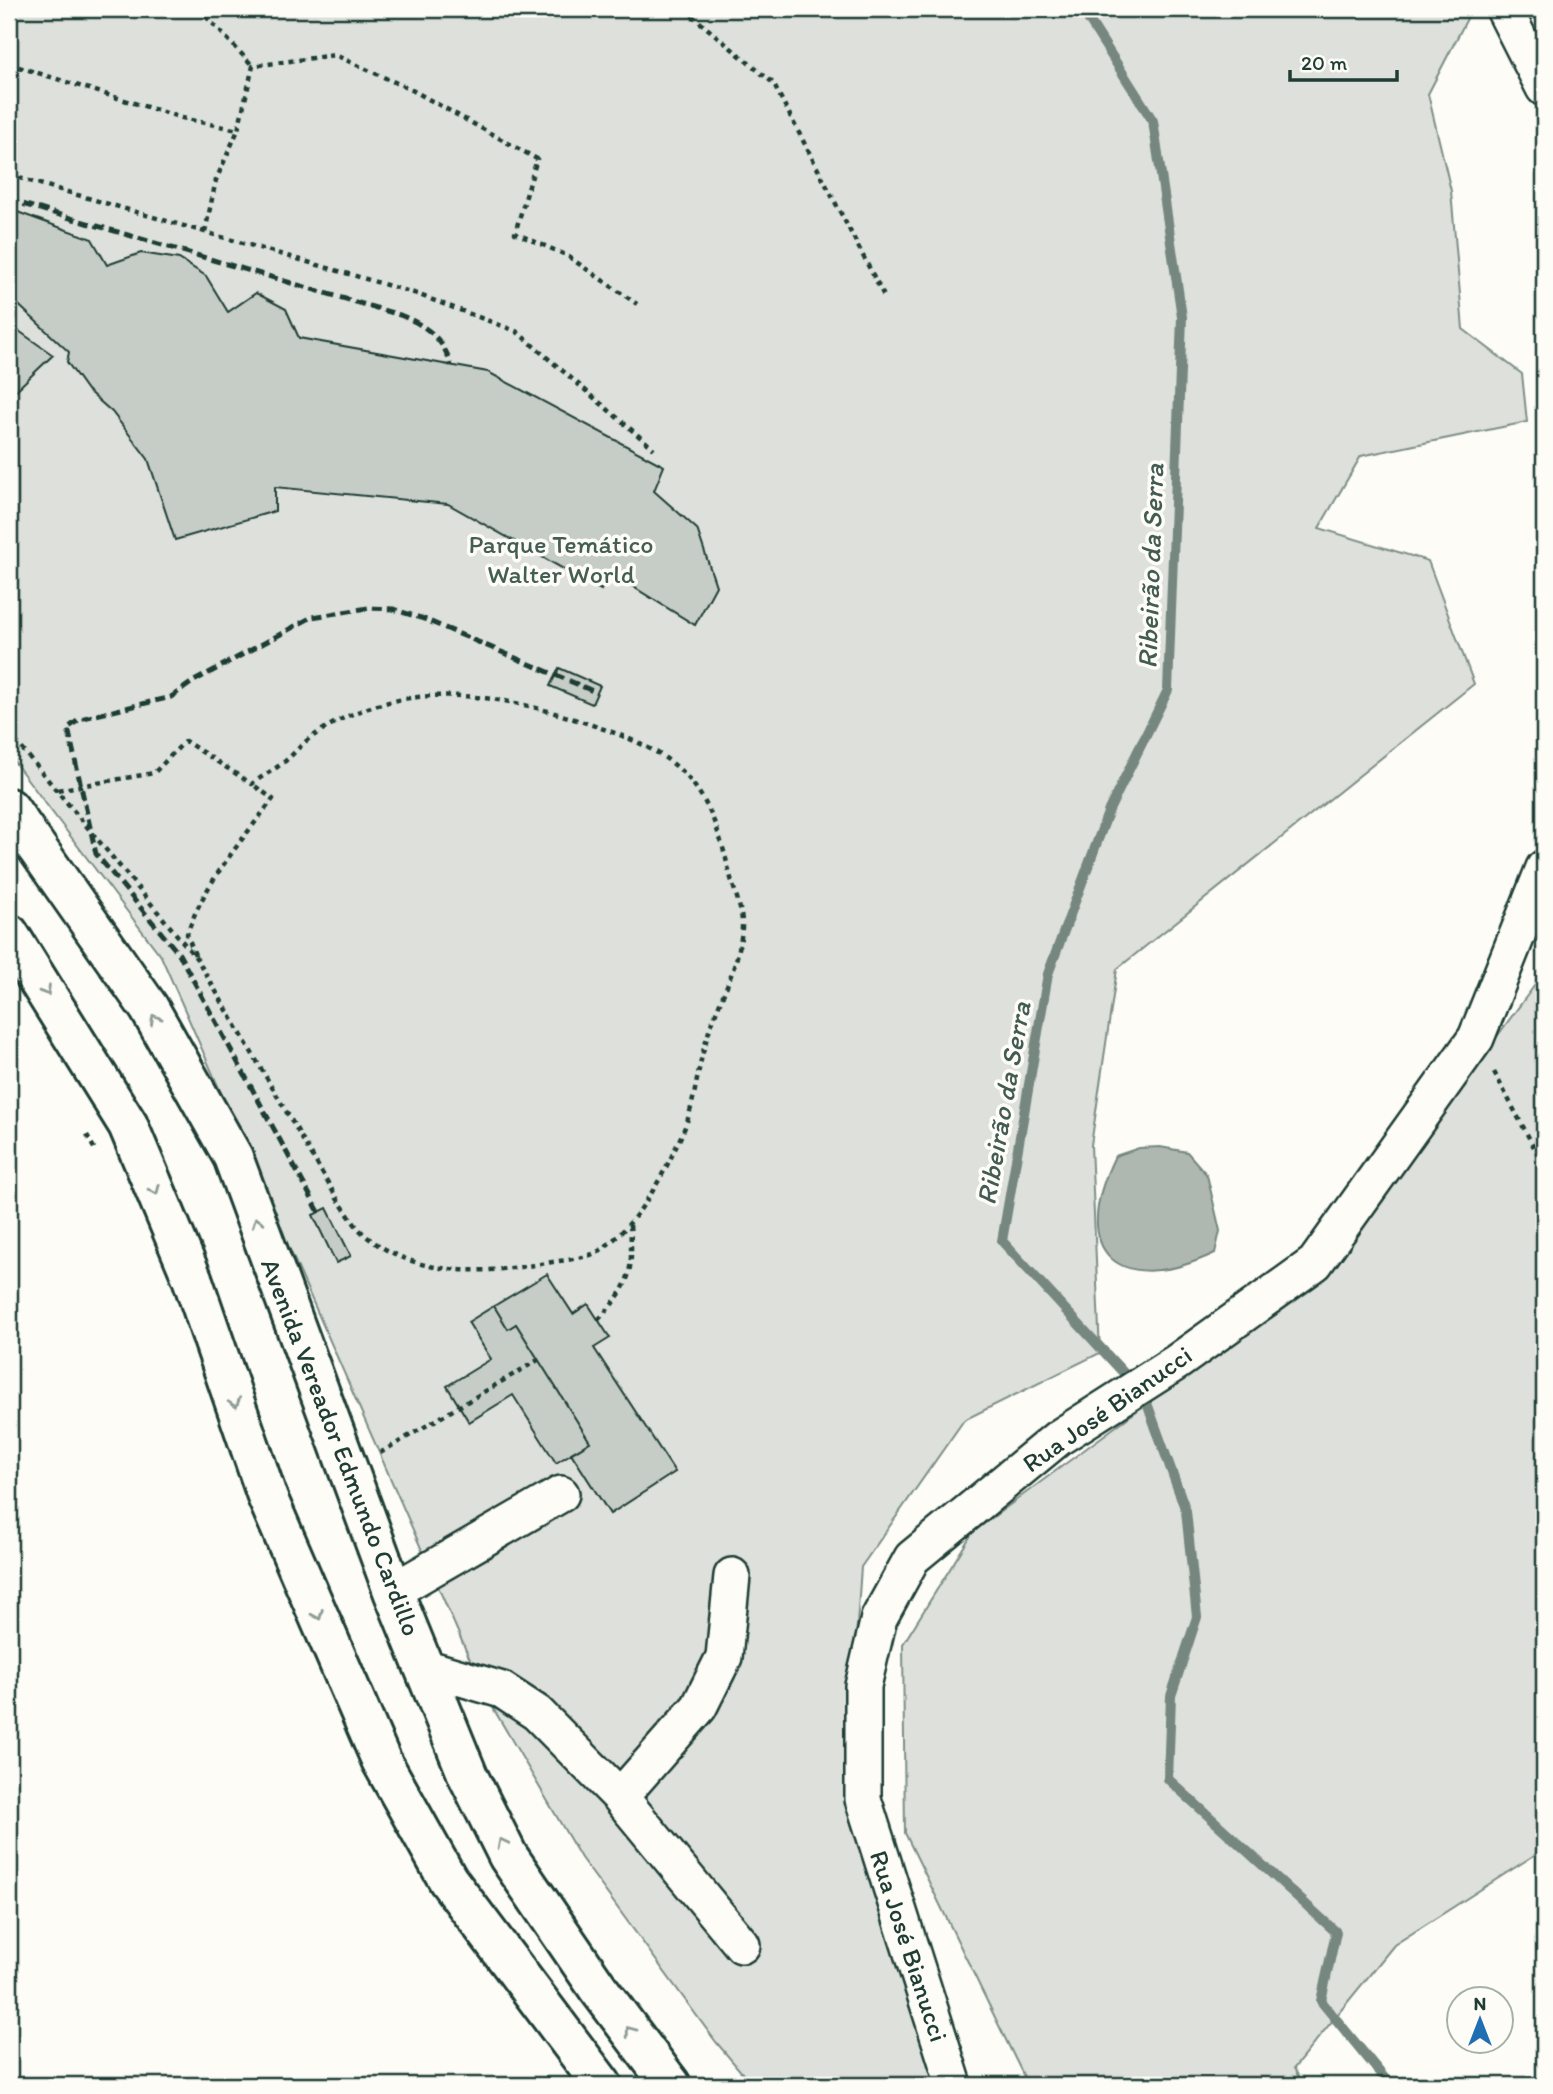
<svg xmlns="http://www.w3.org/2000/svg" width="1553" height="2094" font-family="Itim,sans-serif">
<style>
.green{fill:#dde0db;stroke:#7e8e88;stroke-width:2}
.water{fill:#aeb8b1;stroke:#75877f;stroke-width:2}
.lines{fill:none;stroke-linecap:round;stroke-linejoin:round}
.stream{stroke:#75877f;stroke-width:10}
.building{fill:#c6cdc7;stroke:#1f3d34;stroke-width:2}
.minor-casing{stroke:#1f3d34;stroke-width:40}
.major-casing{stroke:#1f3d34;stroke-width:44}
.path{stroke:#1f3d34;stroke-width:4.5;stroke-dasharray:5 5;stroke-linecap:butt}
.minor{stroke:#fdfcf7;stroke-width:35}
.major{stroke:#fdfcf7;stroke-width:38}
.rail{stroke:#1f3d34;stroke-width:5;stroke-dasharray:10 5;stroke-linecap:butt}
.oneway{stroke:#8e9c96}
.labels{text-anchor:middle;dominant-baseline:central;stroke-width:7;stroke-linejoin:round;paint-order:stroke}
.park-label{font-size:26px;fill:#455e55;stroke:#fdfcf7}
.street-label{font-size:26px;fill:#1f3d34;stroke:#fdfcf7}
.water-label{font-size:28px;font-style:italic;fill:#435c53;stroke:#fdfcf7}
</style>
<rect width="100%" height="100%" fill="#fdfcf7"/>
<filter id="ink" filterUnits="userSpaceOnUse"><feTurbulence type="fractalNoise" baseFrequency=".0143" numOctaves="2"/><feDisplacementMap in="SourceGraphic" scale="14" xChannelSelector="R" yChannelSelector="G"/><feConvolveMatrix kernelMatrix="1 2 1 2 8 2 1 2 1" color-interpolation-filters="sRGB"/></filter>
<g filter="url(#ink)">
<path class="green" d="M 9,9 L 1472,9 L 1428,94 L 1451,191 L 1463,329 L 1522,374 L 1527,422 L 1361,456 L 1319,528 L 1428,561 L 1474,684 L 1117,969 L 1091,1145 L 1100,1353 L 964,1420 L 861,1567 L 846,1782 L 913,2014 L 938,2085 L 752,2085 L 716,2042 L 581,1858 L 486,1696 L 161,956 L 9,755 Z
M 1543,974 L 1544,1849 L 1394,1945 L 1294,2068 L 1303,2085 L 1028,2085 L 905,1833 L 903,1644 L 973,1532 L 1322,1274 Z"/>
<path class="water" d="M 1160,1147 L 1187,1152 L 1207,1175 L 1220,1231 L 1215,1253 C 1119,1298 1067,1254 1115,1156 L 1139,1148 Z"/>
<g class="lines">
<path class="stream" d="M 1082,9 L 1153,121 L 1182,317 L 1168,690 L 1109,810 L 1048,974 L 1002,1241 L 1144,1395 L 1186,1511 L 1197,1617 L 1171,1696 L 1168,1779 L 1336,1932 L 1321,2001 L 1390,2085"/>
</g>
<path class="building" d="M 9,209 L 92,239 L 107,265 L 141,253 L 179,259 L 206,276 L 228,312 L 256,293 L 286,309 L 299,338 L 488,372 L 664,466 L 654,491 L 697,529 L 716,586 L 695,625 L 609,572 L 601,590 L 448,504 L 275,487 L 275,511 L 175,540 L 148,459 L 112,412 L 87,390 L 67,362 L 69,352 L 9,296 Z
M 9,324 L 53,355 L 9,397 Z
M 559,668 L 600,686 L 592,704 L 550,686 Z
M 327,1208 L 351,1256 L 336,1263 L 313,1215 Z
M 547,1274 L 573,1314 L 588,1304 L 610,1338 L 594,1348 L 675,1472 L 610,1514 L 571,1453 L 590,1442 L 516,1324 L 508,1329 L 494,1306 Z
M 494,1306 L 508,1329 L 516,1324 L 590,1442 L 556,1463 L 513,1395 L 469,1422 L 447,1386 L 491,1359 L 468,1322 Z"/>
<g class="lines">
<g class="minor-casing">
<path id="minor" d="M 1504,9 L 1544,88
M 393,1591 L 561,1494
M 424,1667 L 502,1690 L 537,1713 L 620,1797 L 742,1945
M 620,1797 L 699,1707 L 724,1657 L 732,1576
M 954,2085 L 863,1799 L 863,1686 L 879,1618 L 912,1558 L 1058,1438 L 1177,1362 L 1315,1263 L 1476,1038 L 1544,868"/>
</g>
<g class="major-casing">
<path id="major" d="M 9,808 L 149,1008 L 233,1157 L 393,1591 L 468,1776 L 508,1856 L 598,1988 L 671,2085
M 9,934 L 128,1125 L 192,1278 L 268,1499 L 381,1760 L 448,1880 L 602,2085"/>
</g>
<path class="path" d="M 199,9 L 253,66
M 684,9 L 773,83 L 884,296
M 9,64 L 182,118 L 238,130 L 253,66 L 335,55 L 412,90 L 537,159 L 515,233 L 566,255 L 637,304
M 9,175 L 414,293 L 516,331 L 654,449
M 205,232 L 216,180 L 238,130
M 9,733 L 197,959 L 338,1200 C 347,1212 355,1227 366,1236 C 418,1278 484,1274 546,1263 C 562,1260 589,1259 602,1249 C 640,1222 667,1169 685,1127 C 695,1101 697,1071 705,1045 C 715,1005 740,969 742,927 C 743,910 733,888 729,871 C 705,769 670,750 574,719 C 486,690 394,680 313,736 C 302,743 294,754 284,762 C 274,770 262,776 252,784 L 185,741 L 154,773 L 57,790
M 195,955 L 187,934 C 203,885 242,840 273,799 L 252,784
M 1494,1072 L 1544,1166
M 87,1135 L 96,1152
M 598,1320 C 632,1284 633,1272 630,1224
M 380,1453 L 538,1360"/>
<use href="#minor" class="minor"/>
<use href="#major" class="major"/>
<path class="rail" d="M 9,200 L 400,315 C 425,325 444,338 451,366
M 319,1212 L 179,954 L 96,854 L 68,728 L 80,719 L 171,697 L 194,681 L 312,617 L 368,608 L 393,609 L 424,619 L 593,691"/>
</g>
<defs><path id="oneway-chevron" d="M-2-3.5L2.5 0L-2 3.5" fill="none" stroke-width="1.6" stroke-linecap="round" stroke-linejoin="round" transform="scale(1.75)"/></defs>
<g class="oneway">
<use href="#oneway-chevron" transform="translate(46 991) rotate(59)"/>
<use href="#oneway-chevron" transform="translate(155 1019) rotate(-119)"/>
<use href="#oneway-chevron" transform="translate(155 1190) rotate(67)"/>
<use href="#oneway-chevron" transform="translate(257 1222) rotate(-110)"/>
<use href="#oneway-chevron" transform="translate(235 1403) rotate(71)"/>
<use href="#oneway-chevron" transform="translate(318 1615) rotate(67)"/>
<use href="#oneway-chevron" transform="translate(502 1843) rotate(-117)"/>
<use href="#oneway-chevron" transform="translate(630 2031) rotate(-127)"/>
</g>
</g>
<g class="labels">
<g class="park-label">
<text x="561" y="544">Parque Temático<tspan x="561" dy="30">Walter World</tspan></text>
</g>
<g class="street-label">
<text transform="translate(1107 1409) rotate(-35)">Rua José Bianucci</text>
<text transform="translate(341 1447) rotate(69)">Avenida Vereador Edmundo Cardillo</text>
<text transform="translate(909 1946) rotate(72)">Rua José Bianucci</text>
</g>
<g class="water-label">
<text transform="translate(1150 566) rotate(-88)">Ribeirão da Serra</text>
<text transform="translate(1003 1103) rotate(-80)">Ribeirão da Serra</text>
</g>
</g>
<rect width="1553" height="2094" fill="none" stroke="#fdfcf7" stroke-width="35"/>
<rect x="18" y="18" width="1518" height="2059" fill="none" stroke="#1f3d34" stroke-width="2.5" filter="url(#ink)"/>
<g transform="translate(1480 2020)"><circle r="33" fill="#fdfcf7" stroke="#a4b0a9" stroke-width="2"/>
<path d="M0-5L12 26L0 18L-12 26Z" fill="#1f6fb2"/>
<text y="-10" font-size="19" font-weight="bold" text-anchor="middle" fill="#1f3d34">N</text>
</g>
<path d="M1290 70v10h107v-10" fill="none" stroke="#1f3d34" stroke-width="3.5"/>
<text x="1301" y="70" font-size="21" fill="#1f3d34" stroke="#fdfcf7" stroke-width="5" paint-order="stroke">20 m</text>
</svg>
